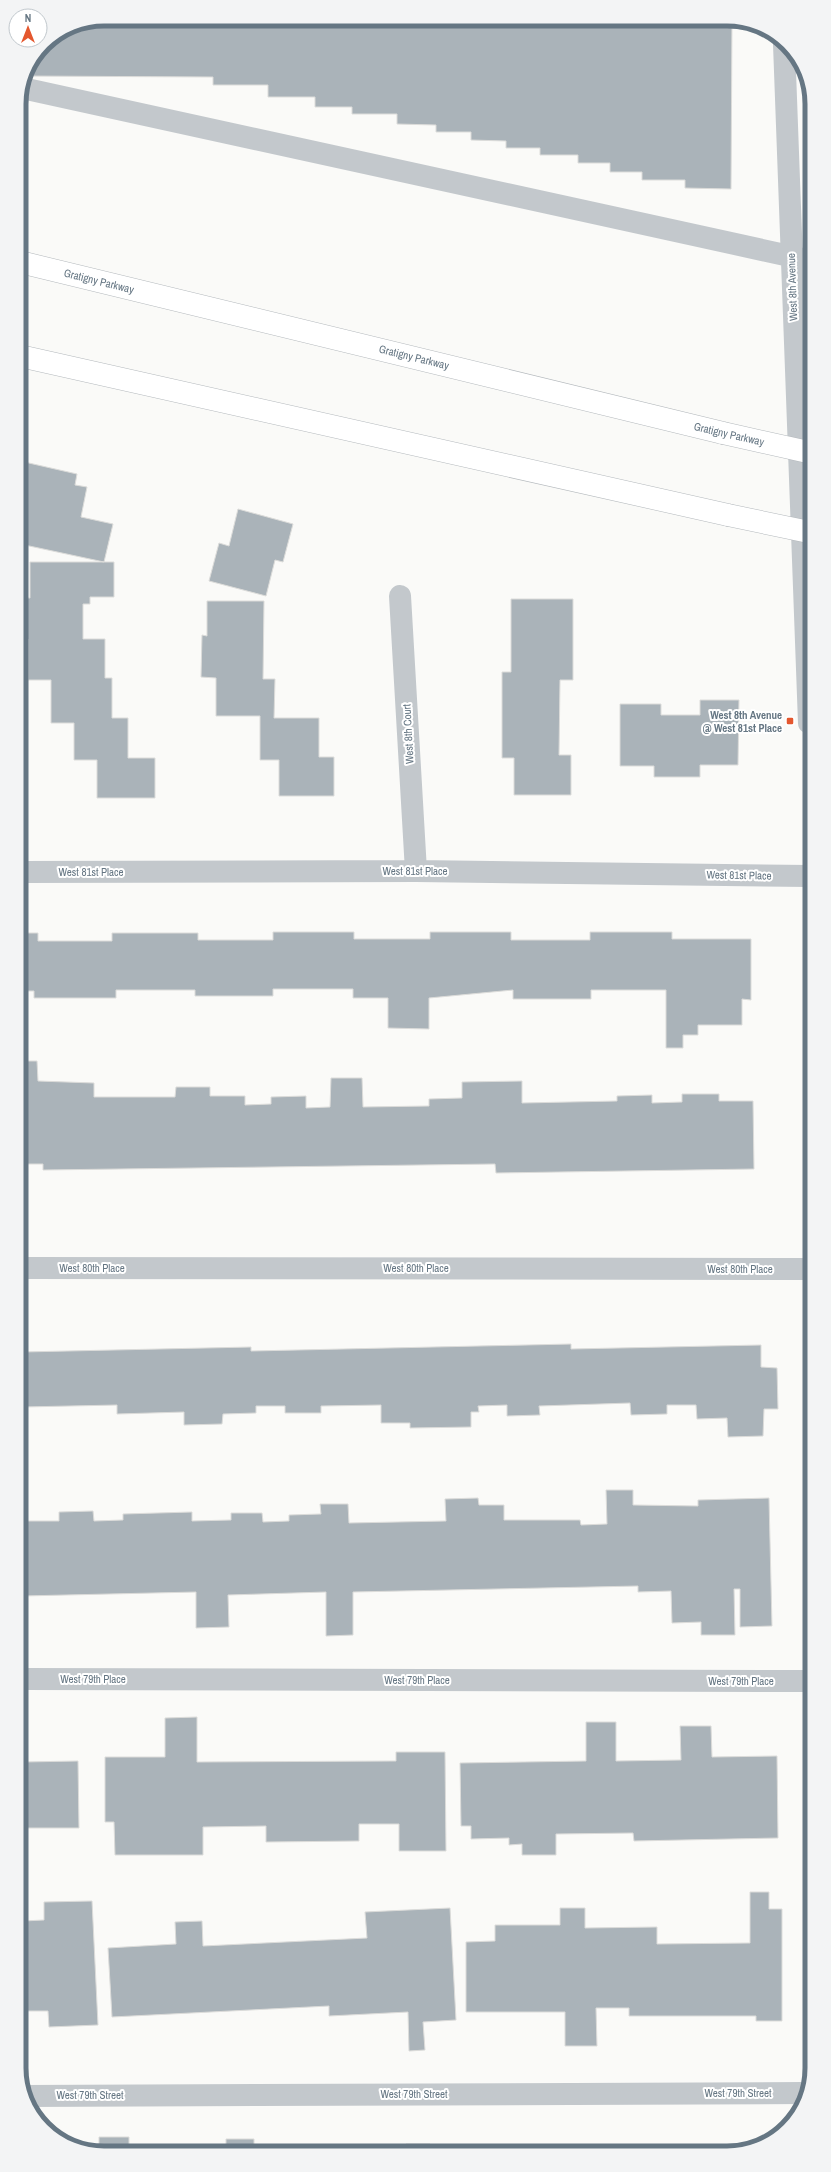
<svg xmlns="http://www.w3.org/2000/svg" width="831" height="2172" font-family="'Archivo Narrow',sans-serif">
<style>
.building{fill:#aab3b9;stroke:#dcdcda}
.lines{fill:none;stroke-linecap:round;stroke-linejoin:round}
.highway-casing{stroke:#b4b9bd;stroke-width:23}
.minor{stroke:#c3c8cc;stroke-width:22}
.highway{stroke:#fff;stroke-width:22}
.highway-bridge-casing{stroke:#b4b9bd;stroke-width:23;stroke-linecap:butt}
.highway-bridge{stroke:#fff;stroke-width:22}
.poi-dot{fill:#e4572e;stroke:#fff;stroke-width:1.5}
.labels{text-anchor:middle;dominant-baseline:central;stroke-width:4;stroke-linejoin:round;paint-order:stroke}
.street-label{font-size:11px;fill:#657683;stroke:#fff}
.poi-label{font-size:11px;font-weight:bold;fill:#657683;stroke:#fff;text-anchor:end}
.rim{fill:none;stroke:#657683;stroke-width:5}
</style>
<rect width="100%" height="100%" fill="#fafaf8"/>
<path class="building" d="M 104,19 L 732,19 L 731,189 L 685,188 L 685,180 L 642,180 L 642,172 L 610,172 L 610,163 L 578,163 L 578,155 L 540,155 L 540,148 L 506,148 L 506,141 L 471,140 L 471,132 L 436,132 L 436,125 L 397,124 L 397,114 L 352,114 L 352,107 L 315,107 L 315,97 L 268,97 L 268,85 L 213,85 L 213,77 L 25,76 L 44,44 L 72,25 Z
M 20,461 L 77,474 L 75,485 L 87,487 L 81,517 L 113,524 L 104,562 L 20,544 Z
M 238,509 L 293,524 L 283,562 L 275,560 L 266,596 L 209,581 L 219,543 L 229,546 Z
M 30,562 L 114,562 L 114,597 L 90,597 L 90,604 L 83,604 L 83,639 L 105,639 L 105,678 L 112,678 L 112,718 L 128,718 L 128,758 L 155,758 L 155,798 L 97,798 L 97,760 L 74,760 L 74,723 L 51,723 L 51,680 L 28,680 L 28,639 L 20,639 L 20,598 L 30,598 Z
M 511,599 L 573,599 L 573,680 L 560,680 L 559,755 L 571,755 L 571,795 L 514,795 L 514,758 L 502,758 L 502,672 L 511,672 Z
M 207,601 L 264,601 L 263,679 L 275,679 L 274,718 L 319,718 L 319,757 L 334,757 L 334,796 L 279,796 L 279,760 L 260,760 L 260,716 L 216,716 L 216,678 L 201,677 L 202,635 L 207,636 Z
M 700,700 L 739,700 L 738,765 L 700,765 L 700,777 L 654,777 L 654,766 L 620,766 L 620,704 L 661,704 L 661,715 L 700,715 Z
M 273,932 L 354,932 L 354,939 L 430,939 L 430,932 L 511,932 L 511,940 L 590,940 L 590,932 L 672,932 L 672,939 L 751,939 L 751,1000 L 742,999 L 742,1025 L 698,1025 L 698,1035 L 683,1035 L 683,1048 L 666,1048 L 666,990 L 591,990 L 591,999 L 513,999 L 513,990 L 429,998 L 429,1029 L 388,1028 L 388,998 L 353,998 L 353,989 L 273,989 L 273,996 L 195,996 L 195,990 L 116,990 L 116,998 L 34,998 L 34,991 L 21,991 L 21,933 L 38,933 L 38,941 L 112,941 L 112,933 L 198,933 L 198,940 L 273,940 Z
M 21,1061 L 37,1061 L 38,1081 L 94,1083 L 94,1097 L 175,1097 L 176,1087 L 210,1087 L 210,1096 L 245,1096 L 245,1105 L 271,1104 L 271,1097 L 306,1096 L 306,1108 L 330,1107 L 331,1078 L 362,1078 L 363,1107 L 429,1106 L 429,1099 L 462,1098 L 462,1082 L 522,1081 L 522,1103 L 617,1101 L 617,1096 L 652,1095 L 652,1103 L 682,1102 L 682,1094 L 719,1094 L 719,1101 L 753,1101 L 754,1169 L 496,1173 L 495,1164 L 43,1170 L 43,1164 L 21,1164 Z
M 571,1344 L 571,1349 L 761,1345 L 761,1367 L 777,1368 L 778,1409 L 764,1409 L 763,1436 L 728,1437 L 727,1418 L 697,1419 L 696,1405 L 667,1405 L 667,1414 L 631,1415 L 630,1403 L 539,1406 L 540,1415 L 507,1416 L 507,1405 L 478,1406 L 479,1412 L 471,1412 L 471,1427 L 410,1428 L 410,1423 L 381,1423 L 381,1405 L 321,1406 L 321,1413 L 285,1413 L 285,1406 L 256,1406 L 256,1413 L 223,1414 L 222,1424 L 184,1425 L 184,1412 L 117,1414 L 117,1405 L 22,1407 L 22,1352 L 251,1347 L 251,1351 Z
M 606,1490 L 633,1490 L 633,1505 L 698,1506 L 698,1500 L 769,1498 L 772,1626 L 740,1627 L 740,1589 L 734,1589 L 735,1635 L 701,1635 L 701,1622 L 672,1623 L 671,1591 L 638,1592 L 638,1586 L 353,1592 L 353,1635 L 326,1636 L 326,1592 L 228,1595 L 229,1627 L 196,1628 L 196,1592 L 22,1596 L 22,1511 L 26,1511 L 27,1521 L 59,1521 L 59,1512 L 93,1511 L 94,1521 L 123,1520 L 123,1514 L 192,1512 L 192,1521 L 231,1520 L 231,1513 L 262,1513 L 263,1522 L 289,1521 L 289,1515 L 321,1514 L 320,1504 L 348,1504 L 349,1523 L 446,1521 L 445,1499 L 478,1498 L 479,1505 L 504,1505 L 504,1520 L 580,1520 L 581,1525 L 607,1524 Z
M 197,1717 L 197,1762 L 396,1761 L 396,1752 L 445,1752 L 446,1851 L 399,1851 L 399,1824 L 359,1824 L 359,1841 L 266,1842 L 266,1826 L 203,1827 L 203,1855 L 115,1855 L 114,1822 L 105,1822 L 105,1757 L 165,1757 L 165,1718 Z
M 586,1722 L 616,1722 L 616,1761 L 681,1760 L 680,1726 L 711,1726 L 712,1757 L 777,1756 L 778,1838 L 634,1841 L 633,1833 L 556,1834 L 556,1855 L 522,1855 L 522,1844 L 509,1845 L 509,1838 L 471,1839 L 471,1826 L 461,1826 L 460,1763 L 586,1761 Z
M 78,1761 L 79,1828 L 23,1828 L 23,1762 Z
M 750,1892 L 769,1892 L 769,1909 L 782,1909 L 782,2021 L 756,2021 L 756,2016 L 629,2016 L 629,2008 L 596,2008 L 597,2046 L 565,2046 L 565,2012 L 466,2012 L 466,1942 L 495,1941 L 495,1925 L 560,1925 L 560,1908 L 585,1908 L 585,1928 L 657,1927 L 657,1944 L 750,1943 Z
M 92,1901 L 98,2025 L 49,2027 L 48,2011 L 23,2011 L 23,1921 L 44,1920 L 44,1902 Z
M 450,1908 L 456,2020 L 423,2022 L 425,2050 L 409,2051 L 408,2012 L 329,2016 L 329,2006 L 112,2017 L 108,1948 L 176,1944 L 175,1922 L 202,1921 L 203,1946 L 367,1938 L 365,1912 Z
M 99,2137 L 129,2137 L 129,2153 L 99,2153 Z
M 226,2139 L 254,2139 L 254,2152 L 226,2152 Z
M 406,2144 L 430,2144 L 430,2151 L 406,2151 Z"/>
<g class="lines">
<g class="highway-casing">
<path id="highway" d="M 20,262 L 723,433
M 20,356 L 728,515"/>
</g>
<path class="minor" d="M 784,44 L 809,723
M 22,88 L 808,260
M 400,596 L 416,871
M 21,872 L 416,871 L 809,876
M 22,1268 L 810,1269
M 23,1679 L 811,1681
M 24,2096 L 804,2093"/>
<use href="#highway" class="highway"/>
<g class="highway-bridge-casing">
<path id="highway-bridge" d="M 723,433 L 808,452
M 728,515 L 809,532"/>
</g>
<use href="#highway-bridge" class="highway-bridge"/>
</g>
<rect class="poi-dot" x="786" y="717" width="8" height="8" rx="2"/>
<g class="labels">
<g class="street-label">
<text transform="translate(99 281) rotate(14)">Gratigny Parkway</text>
<text transform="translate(792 287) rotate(-92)">West 8th Avenue</text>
<text transform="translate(414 357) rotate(14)">Gratigny Parkway</text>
<text transform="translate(729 434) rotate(13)">Gratigny Parkway</text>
<text transform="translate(408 734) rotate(-93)">West 8th Court</text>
<text x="415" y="871">West 81st Place</text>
<text x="91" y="872">West 81st Place</text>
<text transform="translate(739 875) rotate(1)">West 81st Place</text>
<text x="92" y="1268">West 80th Place</text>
<text x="416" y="1268">West 80th Place</text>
<text x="740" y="1269">West 80th Place</text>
<text x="93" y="1679">West 79th Place</text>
<text x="417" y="1680">West 79th Place</text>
<text x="741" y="1681">West 79th Place</text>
<text x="738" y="2093">West 79th Street</text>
<text x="414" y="2094">West 79th Street</text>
<text x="90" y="2095">West 79th Street</text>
</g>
<g class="poi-label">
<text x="782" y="715">West 8th Avenue<tspan x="782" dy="13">@ West 81st Place</tspan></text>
</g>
</g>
<path d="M0 0H831V2172H0ZM104 26H727A78 78 0 0 1 805 104V2068A78 78 0 0 1 727 2146H104A78 78 0 0 1 26 2068V104A78 78 0 0 1 104 26Z" fill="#f3f4f5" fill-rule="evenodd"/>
<path class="rim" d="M104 26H727A78 78 0 0 1 805 104V2068A78 78 0 0 1 727 2146H104A78 78 0 0 1 26 2068V104A78 78 0 0 1 104 26Z"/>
<g transform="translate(28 28)"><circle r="19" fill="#ffffff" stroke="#c1c8cd"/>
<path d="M0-3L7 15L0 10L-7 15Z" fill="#e4572e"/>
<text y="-6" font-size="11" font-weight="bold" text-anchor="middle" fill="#657683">N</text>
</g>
</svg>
